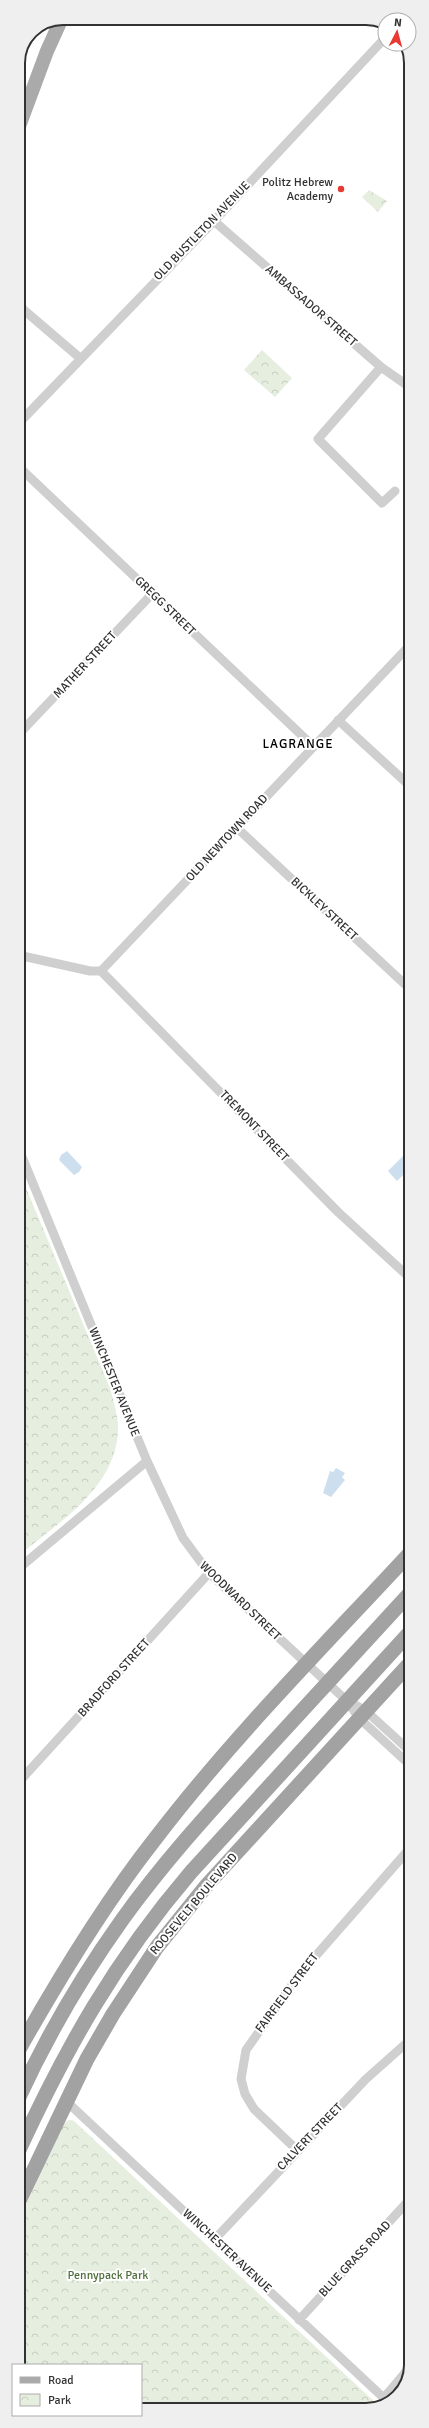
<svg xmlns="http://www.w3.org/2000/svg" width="429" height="2428" font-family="Signika,sans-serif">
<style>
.park{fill:url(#park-crowns)}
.water{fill:#cddeee}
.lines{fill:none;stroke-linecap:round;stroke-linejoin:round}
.minor{stroke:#cfcfcf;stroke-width:9}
.primary{stroke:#aaa;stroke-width:14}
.trunk{stroke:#a2a2a2;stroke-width:15}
.poi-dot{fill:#e93934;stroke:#fff;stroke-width:1.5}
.labels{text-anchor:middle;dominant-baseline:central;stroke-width:4;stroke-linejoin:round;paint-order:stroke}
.poi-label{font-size:12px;fill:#323232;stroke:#fff;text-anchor:end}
.street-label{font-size:12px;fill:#323232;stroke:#fff}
.park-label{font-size:12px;fill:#4f6f3d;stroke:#fff}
.neighbourhood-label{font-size:13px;letter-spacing:1px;fill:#000;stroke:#fff}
.rim{fill:none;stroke:#323232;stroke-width:2}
</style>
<defs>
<pattern id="park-crowns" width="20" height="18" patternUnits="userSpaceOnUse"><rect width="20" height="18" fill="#e6eee0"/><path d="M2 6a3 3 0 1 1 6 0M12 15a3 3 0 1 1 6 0" fill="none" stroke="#c6cdc1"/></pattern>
</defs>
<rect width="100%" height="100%" fill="#fff"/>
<path class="park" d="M 369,190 L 387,201 L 378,212 L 362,197 Z
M 262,350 L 292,378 L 275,397 L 244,370 Z
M 18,1169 L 110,1388 C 113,1400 117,1412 118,1424 C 120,1486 59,1522 18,1556 Z
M 69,2120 L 74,2121 L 379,2406 L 372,2410 L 141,2410 L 141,2365 L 18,2365 L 18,2222 L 64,2123 Z"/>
<path class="water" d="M 67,1151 L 82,1167 L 79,1172 L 74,1175 L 59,1160 L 61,1155 Z
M 407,1152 L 411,1156 L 411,1167 L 397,1181 L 388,1171 Z
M 336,1468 L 345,1473 L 342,1477 L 345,1480 L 331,1497 L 323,1493 L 330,1471 L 333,1472 Z"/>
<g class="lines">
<path class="minor" d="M 214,221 L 381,367 L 411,388
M 18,305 L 80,358
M 381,367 L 318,439 L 382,503 L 395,491
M 18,424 L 214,221 L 385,38
M 18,466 L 313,746
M 338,720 L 411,787
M 18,735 L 152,594
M 237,828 L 411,990
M 18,955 L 90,971 L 101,971 L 411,644
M 101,971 L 338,1212 L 411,1279
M 18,1147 L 147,1461 L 183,1538 L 209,1573 L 347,1701 L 359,1718 L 411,1766
M 18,1569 L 147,1461
M 348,1701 L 366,1711 L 411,1752
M 18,1783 L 209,1573
M 66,2101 L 387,2401
M 297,2150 L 254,2109 L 245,2094 L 241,2079 L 246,2050 L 299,1975 L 411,1847
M 214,2240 L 366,2079 L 411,2039
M 299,2320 L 411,2198
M 384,2398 L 410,2367"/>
<path class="primary" d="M 18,129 L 47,51 L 62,18"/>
<path class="trunk" d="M 18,2051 C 59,1978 103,1905 155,1839 C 233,1737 324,1646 411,1552
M 18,2099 C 47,2036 82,1976 122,1920 C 165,1860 215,1806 264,1752 C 313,1699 362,1645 411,1592
M 18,2152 C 67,2046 115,1961 191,1872 L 411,1631
M 18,2203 L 87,2059 L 113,2014 L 157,1947 L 207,1885 L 411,1662"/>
</g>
<circle class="poi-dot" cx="341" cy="189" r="4"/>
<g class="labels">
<g class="poi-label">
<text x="333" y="182">Politz Hebrew<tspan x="333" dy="14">Academy</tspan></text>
</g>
<g class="street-label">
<text transform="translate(202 231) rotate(-46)">OLD BUSTLETON AVENUE</text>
<text transform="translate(311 306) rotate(41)">AMBASSADOR STREET</text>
<text transform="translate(165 606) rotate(44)">GREGG STREET</text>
<text transform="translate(85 665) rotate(-47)">MATHER STREET</text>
<text transform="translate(227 838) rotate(-47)">OLD NEWTOWN ROAD</text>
<text transform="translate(324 909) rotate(43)">BICKLEY STREET</text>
<text transform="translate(254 1126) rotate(46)">TREMONT STREET</text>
<text transform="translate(114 1382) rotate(68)">WINCHESTER AVENUE</text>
<text transform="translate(240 1601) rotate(44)">WOODWARD STREET</text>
<text transform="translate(114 1678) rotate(-48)">BRADFORD STREET</text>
<text transform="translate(194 1904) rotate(-50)">ROOSEVELT BOULEVARD</text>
<text transform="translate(287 1993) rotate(-53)">FAIRFIELD STREET</text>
<text transform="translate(310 2137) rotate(-46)">CALVERT STREET</text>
<text transform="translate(227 2251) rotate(43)">WINCHESTER AVENUE</text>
<text transform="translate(355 2259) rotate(-47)">BLUE GRASS ROAD</text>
</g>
<g class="park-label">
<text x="108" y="2275">Pennypack Park</text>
</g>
<g class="neighbourhood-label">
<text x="298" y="744">LAGRANGE</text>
</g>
</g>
<path d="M0 0H429V2428H0ZM63 25H366A38 38 0 0 1 404 63V2365A38 38 0 0 1 366 2403H63A38 38 0 0 1 25 2365V63A38 38 0 0 1 63 25Z" fill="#efefef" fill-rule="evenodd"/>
<path class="rim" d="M63 25H366A38 38 0 0 1 404 63V2365A38 38 0 0 1 366 2403H63A38 38 0 0 1 25 2365V63A38 38 0 0 1 63 25Z"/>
<rect x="12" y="2364" width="130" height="52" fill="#ffffff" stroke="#adadad"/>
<rect x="20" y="2377" width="20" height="6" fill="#aaaaaa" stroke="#adadad"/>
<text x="48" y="2384" font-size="12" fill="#323232">Road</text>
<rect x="20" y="2394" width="20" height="12" fill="url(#park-crowns)" stroke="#adadad"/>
<text x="48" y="2404" font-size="12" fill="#323232">Park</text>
<g transform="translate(397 32) rotate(6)"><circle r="19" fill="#ffffff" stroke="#adadad"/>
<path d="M0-3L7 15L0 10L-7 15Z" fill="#e93934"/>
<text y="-6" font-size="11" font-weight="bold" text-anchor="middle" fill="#323232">N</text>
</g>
</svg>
